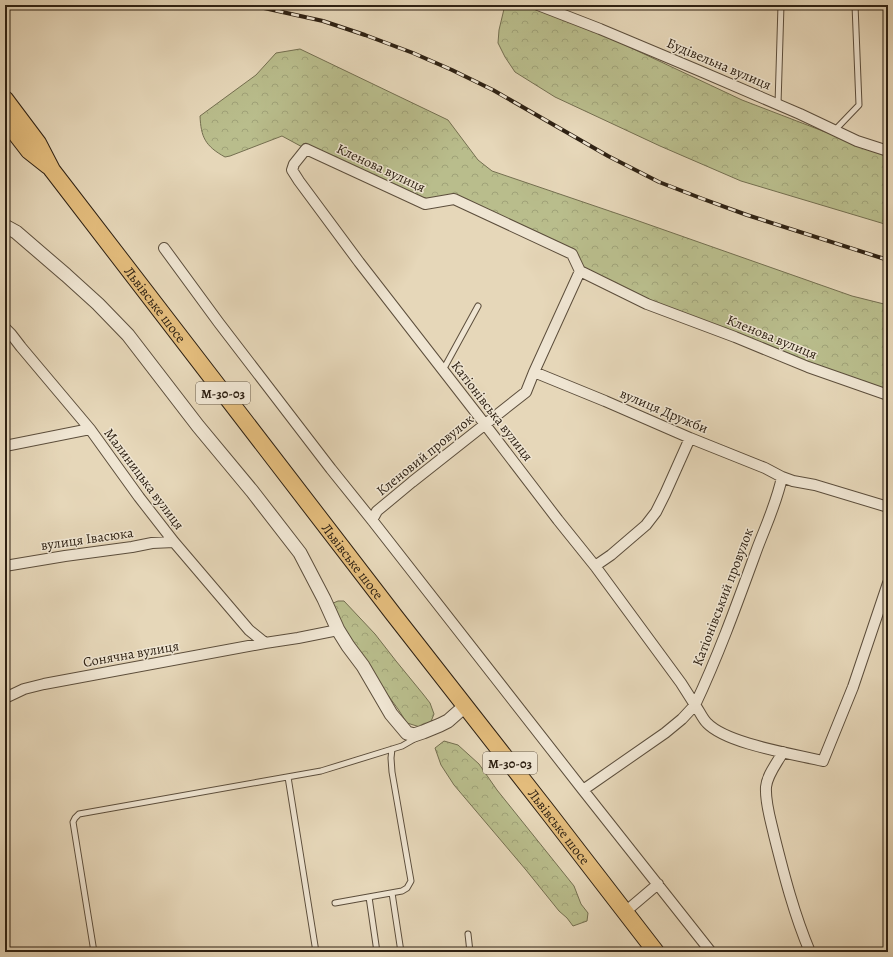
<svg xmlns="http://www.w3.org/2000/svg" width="893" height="957" font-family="Alegreya,serif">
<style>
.forest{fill:url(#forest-crowns);stroke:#746f50}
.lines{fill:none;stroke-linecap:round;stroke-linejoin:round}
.service-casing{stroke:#5c4e3c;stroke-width:7}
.minor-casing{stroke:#5c4e3c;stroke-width:12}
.tertiary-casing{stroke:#5c4e3c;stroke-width:15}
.primary-casing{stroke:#2e2113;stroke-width:18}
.service{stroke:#efe5d2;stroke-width:5}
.minor{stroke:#efe5d2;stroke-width:10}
.tertiary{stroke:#efe5d2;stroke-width:13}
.primary{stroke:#e3bc7c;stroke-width:16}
.rail-casing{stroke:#2e2113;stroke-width:4}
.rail{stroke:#efe5d2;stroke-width:2.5;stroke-dasharray:8;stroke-linecap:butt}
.labels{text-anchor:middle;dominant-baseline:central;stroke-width:3;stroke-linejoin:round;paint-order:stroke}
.shield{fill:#efe5d2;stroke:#685c4c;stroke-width:1}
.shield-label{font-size:13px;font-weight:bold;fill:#2e2113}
.street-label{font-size:14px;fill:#2e2113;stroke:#efe5d2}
</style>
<defs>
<pattern id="forest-crowns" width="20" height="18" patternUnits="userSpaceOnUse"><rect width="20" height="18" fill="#b9bd8c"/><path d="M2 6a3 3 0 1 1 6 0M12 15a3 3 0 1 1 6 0" fill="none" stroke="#9fa278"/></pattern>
</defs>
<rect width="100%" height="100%" fill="#e6d7b9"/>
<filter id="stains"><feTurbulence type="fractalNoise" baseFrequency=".005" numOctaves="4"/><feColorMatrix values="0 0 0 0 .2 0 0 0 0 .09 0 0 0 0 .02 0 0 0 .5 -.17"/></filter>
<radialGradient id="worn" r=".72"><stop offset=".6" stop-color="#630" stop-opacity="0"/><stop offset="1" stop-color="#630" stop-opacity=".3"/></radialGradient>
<path class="forest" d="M 509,5 L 526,5 L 591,29 L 742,100 L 888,156 L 888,225 L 741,181 L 660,146 L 555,97 L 515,72 L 505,57 L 498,43 L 499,30 L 504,9 Z
M 300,49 L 448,120 L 478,160 L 492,171 L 633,219 L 852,296 L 888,305 L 888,395 L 808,367 L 580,271 L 572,254 L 454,199 L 425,204 L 306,149 L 282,136 L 230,156 L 225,157 C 205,146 201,137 200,116 L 256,75 L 276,53 Z
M 338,601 L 344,601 L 375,634 L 396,661 L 423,694 L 430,703 L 434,714 L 430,724 L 420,727 L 407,723 L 398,709 L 371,672 L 355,652 L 331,604 Z
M 444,741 L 458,745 L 479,764 L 497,790 L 574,886 L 581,904 L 588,913 L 587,921 L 573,926 L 567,918 L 559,911 L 526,870 L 454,785 L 441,765 L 435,748 Z"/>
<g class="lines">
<g class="service-casing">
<path id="service" d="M 778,104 L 781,5
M 835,130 L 859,105 L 855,5
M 443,370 L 478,306
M 288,777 L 316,952
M 392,893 L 401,952
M 369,897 L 377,952
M 335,903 L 402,891 L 407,888 L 411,881 L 392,772 L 391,758 L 392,749
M 468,934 L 470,952
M 94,952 L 73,822 L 75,818 L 79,814 L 321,771 L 402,746 L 416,738"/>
</g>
<g class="minor-casing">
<path id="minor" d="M 538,5 L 600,29 L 700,71 L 800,114 L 857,141 L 888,151
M 164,248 L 219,323 L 331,469 L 372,520 L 583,790 L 711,952
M 580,271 L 572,254 L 454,199 L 425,204 L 306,149 L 294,164 L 292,170 L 299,181 L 359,262 L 477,414 L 558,520 L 595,566 L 681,683 L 695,705 L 682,719 L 665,733 L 583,790
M 580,271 L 647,304 L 735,337 L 808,367 L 888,395
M 5,328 L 11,334 L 21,347 L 90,429 L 139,497 L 174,542 L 249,630 L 265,643
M 534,372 L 605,401 L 690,438 L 765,468 L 782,477
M 5,446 L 90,429
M 888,507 L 815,485 L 793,481 L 782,477 C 777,502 766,525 757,549 C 738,601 719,654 695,705 C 699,710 702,718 707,723 C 727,744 794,754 823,761 L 853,687 L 888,583
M 372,520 L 377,511 L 412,482 L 526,392 L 534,372 L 580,271
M 5,566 L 65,556 L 132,547 L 152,543 L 174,542
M 595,566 L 611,555 L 646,525 L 656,512 L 665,494 L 690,438
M 5,698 L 24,689 L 44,684 L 265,643 L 298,638 L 338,630
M 783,752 C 777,763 767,775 766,787 C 765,803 771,821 774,835 C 784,875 794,914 810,952
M 625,912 L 658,884"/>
</g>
<g class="tertiary-casing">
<path id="tertiary" d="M 5,226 L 16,232 L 66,275 L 98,304 L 128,335 L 198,426 L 252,491 L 300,553 L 324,599 L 338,630 L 348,646 L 363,666 L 391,714 L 407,733 L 414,735 L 423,732 L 440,725 L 448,721 L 465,706"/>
</g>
<g class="primary-casing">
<g id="primary">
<path id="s1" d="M 5,99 L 38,143 L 52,170 L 394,615 L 548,812 L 656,952"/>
<path d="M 5,120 L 29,151 L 48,166"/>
</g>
</g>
<use href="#service" class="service"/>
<use href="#minor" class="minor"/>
<use href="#tertiary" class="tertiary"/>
<use href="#primary" class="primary"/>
<g class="rail-casing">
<path id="rail" d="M 244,5 L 264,8 L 323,21 L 365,35 L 413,53 L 452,70 L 493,90 L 608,156 L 659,182 L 703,199 L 747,215 L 888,260"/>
</g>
<use href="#rail" class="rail"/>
</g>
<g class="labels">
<g class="shield">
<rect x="196" y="382" width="54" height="22" rx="3"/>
<rect x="483" y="752" width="54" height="22" rx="3"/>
</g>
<g class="shield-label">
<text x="223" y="393">М-30-03</text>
<text x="510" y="763">М-30-03</text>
</g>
<g class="street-label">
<text transform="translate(719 64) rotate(23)">Будівельна вулиця</text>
<text transform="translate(381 168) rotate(25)">Кленова вулиця</text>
<text stroke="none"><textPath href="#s1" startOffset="255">Львівське шосе</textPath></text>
<text transform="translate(772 337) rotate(22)">Кленова вулиця</text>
<text transform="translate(492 411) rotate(52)">Катіонівська вулиця</text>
<text transform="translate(664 411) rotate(23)">вулиця Дружби</text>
<text transform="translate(425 455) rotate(-39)">Кленовий провулок</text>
<text transform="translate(144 479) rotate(53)">Малиницька вулиця</text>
<text transform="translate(87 539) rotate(-8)">вулиця Івасюка</text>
<text stroke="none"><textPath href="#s1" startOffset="579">Львівське шосе</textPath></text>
<text transform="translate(723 597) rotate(-69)">Катіонівський провулок</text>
<text transform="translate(131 654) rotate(-10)">Сонячна вулиця</text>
<text stroke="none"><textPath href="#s1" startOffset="915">Львівське шосе</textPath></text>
</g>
</g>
<rect width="893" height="957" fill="none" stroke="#e6d7b9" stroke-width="20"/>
<rect x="6" y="6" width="881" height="945" fill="none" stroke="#2e2113" stroke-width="2"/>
<rect x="10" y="10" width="873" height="937" fill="none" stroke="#2e2113"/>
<rect width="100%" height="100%" filter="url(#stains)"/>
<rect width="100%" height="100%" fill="url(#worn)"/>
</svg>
